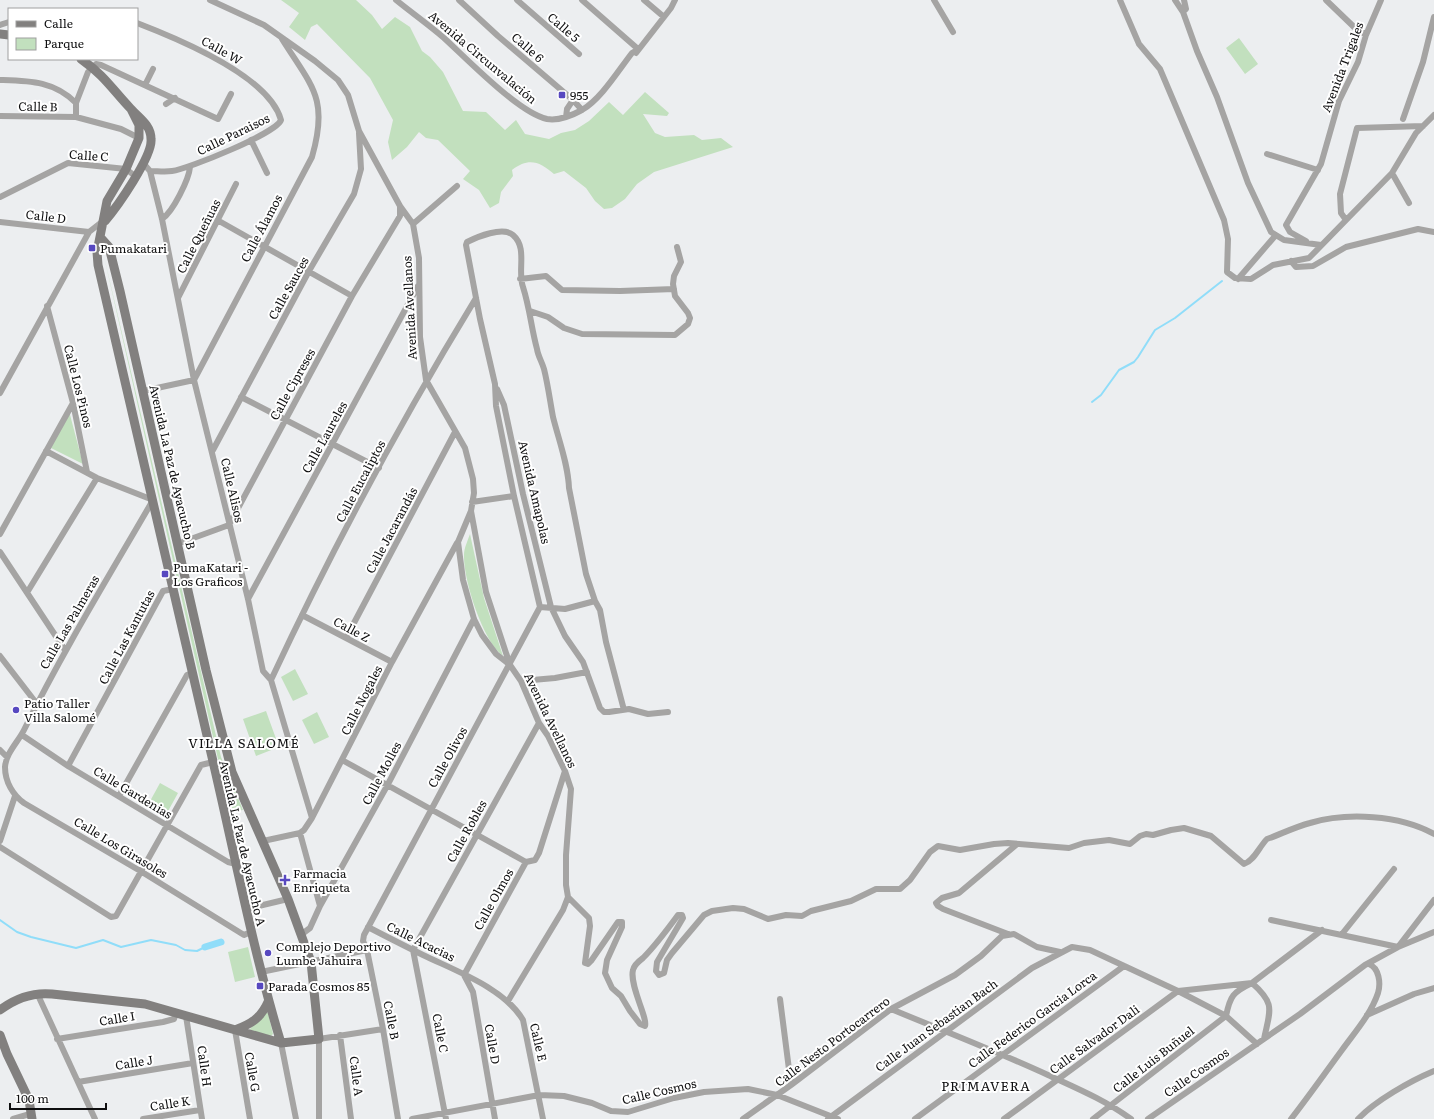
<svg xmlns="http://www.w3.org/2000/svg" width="1434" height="1119" font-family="Literata,serif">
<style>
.green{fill:#c2e0be}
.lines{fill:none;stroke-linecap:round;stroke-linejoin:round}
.stream{stroke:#90ddf9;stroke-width:2}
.canal{stroke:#90ddf9;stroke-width:7}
.minor{stroke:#a5a4a3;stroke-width:6}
.secondary{stroke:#82807f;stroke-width:9}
.poi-dot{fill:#5748c0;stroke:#fff;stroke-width:1.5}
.labels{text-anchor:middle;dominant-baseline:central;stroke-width:4;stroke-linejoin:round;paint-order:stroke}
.street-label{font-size:12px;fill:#0e0e0f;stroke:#fff}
.poi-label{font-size:12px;fill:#0e0e0f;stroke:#fff;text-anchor:start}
.neighbourhood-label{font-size:13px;letter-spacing:1px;fill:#0e0e0f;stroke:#fff}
</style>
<rect width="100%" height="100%" fill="#eceef0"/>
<path class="green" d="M 281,0 L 356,0 L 372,15 L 382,29 L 395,17 L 410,27 L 422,51 L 430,57 L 443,72 L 463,111 L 486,112 L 505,130 L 516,120 L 525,134 L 549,139 L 561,133 L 575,130 L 589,121 L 609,102 L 623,115 L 645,92 L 669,113 L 667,116 L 643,114 L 655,133 L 665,137 L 694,135 L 702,140 L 721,138 L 733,147 L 654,172 L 637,184 L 625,199 L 612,208 L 604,209 L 595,201 L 586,188 L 564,171 L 554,174 C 540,162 529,157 512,170 L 513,176 L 501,192 L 499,203 L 490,208 L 479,190 L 463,179 L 470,171 L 438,140 L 426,138 L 419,132 L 407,147 L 392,160 L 388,142 L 393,120 L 370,78 L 317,24 L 311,27 L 305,40 L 289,27 L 299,13 Z
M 1239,38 L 1258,64 L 1245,74 L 1226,48 Z
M 103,252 L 221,757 L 243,810 L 232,812 L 218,759 Z
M 69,411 L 83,464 L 49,447 Z
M 470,534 L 484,598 L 503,656 C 483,642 463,579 464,555 C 464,548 468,540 470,534 Z
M 295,669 L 308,694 L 293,701 L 281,677 Z
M 266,711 L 279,747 L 256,756 L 243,719 Z
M 317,712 L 329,737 L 314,744 L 302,720 Z
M 160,783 L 178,793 L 167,813 L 149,803 Z
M 248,947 L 255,977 L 235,982 L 228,952 Z
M 266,1012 L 268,1013 L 273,1034 L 271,1036 L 251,1031 L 250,1029 Z"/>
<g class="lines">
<path class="stream" d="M 1092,402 L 1101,395 L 1119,370 L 1134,362 L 1138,357 L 1155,330 L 1175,318 L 1222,281
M 0,920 L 17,932 L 31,937 L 76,948 L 103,940 L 121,947 L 151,940 L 176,945 L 185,950 L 197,951 L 205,947"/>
<path class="canal" d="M 205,947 L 221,942"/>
<path class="minor" d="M 210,0 L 264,25 L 315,61 L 338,80 L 348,95 L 359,131 L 400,206 L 413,224 L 419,258 L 420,337 L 426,380 L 465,448 L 473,479 L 474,493 L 471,511 L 458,542 L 463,580 L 474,619 L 482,635 L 496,654 L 510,665 L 521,681 L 539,723 L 548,736 L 565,771 L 571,789 L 566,855 L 566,885 L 568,897 L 589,918 L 590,926 L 585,963 L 588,964 L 591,961 L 618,922 L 622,922 L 622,927 L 607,960 L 605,973 L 612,988 L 621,996 L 630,1011 L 640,1024 L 645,1026 C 648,1018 629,985 633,970 C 634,965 639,961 643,958 C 656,945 667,930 678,915 L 682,915 L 683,918 L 657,962 L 656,971 L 659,975 L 664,973 L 667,960 L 672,953 L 704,915 L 712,911 L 733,908 L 744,909 L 768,919 L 786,915 L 802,916 L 811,911 L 851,901 L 876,889 L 900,889 L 910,880 L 930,852 L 938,846 L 960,850 L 994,844 L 1008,843 L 1069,848 L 1084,843 L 1109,840 L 1130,844 L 1140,836 L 1146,834 L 1153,835 L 1171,830 L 1184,828 L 1211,836 L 1244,864 C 1254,861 1259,847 1267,839 C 1281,834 1295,827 1310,823 C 1347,812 1400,815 1434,834
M 396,0 C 412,13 429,25 444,38 C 467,59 519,113 547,119 C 559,121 571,116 582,110 C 601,99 618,71 632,53 L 637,50
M 459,0 L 498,36 L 573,100 L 582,110
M 517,0 L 579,54
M 582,0 L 638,49
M 644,0 L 664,17
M 934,0 L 953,32
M 1120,0 L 1139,44 L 1160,69 L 1224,220 L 1228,239 L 1227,272 L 1235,278 L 1251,279 L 1273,265 L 1309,258 L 1392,173 L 1416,133 L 1434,115
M 1175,0 L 1183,12 L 1197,51 L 1217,97 L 1248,183 L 1271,232 L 1284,240 L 1321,245
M 1326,0 L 1354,27 L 1366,35
M 1183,12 L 1186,9 L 1184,0
M 137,23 C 176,38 269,76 281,120 C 277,133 188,169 172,171 C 165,172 157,171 150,171
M 0,25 L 9,22
M 636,53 L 671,8 L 675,0
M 0,80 C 30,81 54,81 76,103 L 76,117
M 145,85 L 153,69
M 76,103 L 88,72 L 96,64 L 101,65 L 218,119 L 231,94
M 166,104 L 175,98
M 0,116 L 76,117 L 121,129 L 139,138
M 566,117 L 567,109 L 573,100
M 1403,119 L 1423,62 L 1434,17
M 251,140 L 267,173
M 1267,154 L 1318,170
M 143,163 L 150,171 L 162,219 L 194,380 L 248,599 L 263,671 L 271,680 L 312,818
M 1392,173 L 1409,203
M 0,197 L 68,163 L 126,169 L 135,176
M 162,219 C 173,212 189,179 190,167
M 1346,220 L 1341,213 L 1340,194 L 1357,128 L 1423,126
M 219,221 L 352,296
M 0,222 L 89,232
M 413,224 L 457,186
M 1306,241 L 1290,232 L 1286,225 L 1321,164 L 1339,101 L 1358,62 L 1366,35 L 1381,0
M 1291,261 L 1296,267 L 1313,266 L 1346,247 L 1418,229 L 1434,232
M 520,279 L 546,276 L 562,290 L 620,291 L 674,289
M 1238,279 L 1275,236
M 178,298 L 236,184
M 47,306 L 73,403 L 87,472
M 530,311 L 548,317 L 564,328 L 582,334 L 675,335 L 688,324 L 690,318 L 688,313 L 675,296 L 673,284 L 674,276 L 681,262 L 677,247
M 194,380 L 312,157 C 329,98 312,87 282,39
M 497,389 L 504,405 L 523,494 L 551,607 L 565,636 L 583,662 L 600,708 L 604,712 L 609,712 L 629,709 L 648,714 L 668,712
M 143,391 L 194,380
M 0,393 L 89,232 L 103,221
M 241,397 L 379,468
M 213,450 L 309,271 L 354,194 L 361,169 L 359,133
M 46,451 L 97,478 L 153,500 C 109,576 63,651 24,730 C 18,742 6,753 5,767 C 5,782 13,795 24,803 L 142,872 L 244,935 L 251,932
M 472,502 L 514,496
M 471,511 L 486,592 L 510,665
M 0,534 L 73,403
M 177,544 L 229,525 L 352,296 L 400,216 L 400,206
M 0,552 L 65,650
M 28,591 L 97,478
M 248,599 L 418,286
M 540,607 L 514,496 L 496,406 L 495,384 L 480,319 L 466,245 L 467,242 C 477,237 503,226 513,235 C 528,248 517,271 523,287 C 530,309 531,327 537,349 C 538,356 542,362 544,369 C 548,385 550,401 553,417 C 559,441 568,464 569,488 L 586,574 L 595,601 L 600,610 L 606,642 L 624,710
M 540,607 L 565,609 L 595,601
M 302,615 L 392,662
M 346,638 L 455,432
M 0,656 L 37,704
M 271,680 C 332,549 401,421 476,298
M 521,681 L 555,678 L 587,672
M 22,735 L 68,766 L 228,862 L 236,864
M 0,750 L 7,757
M 342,760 L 526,862
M 68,766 L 163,591 L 173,589
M 119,796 L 187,675 L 192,673
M 300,833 L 320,906
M 0,841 L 15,796
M 263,841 L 300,833 L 304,830 L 312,818 L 392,662 L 457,543
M 0,847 L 111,917 L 116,916 L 201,765 L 213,762
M 526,862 L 535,860 L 539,853 L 565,771
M 246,909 L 288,899
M 1271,920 L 1398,947 L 1434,900
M 368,927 C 387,937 405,946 423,955 C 456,971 504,988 523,1020 L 543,1119
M 302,934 L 310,928 L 320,906 L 387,786 L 474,619
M 1008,934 L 943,909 L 938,906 L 936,903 L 942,898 L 959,893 L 1016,845
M 1342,934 L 1394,869
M 413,950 L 539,723
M 413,950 L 446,1119
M 261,972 L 367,950
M 464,975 L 473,992 L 495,1119
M 464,975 L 526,862
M 37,993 L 95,1119
M 780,999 L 791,1085
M 508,1001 L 563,910 L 568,897
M 891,1009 C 944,1031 996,1051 1048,1075 C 1076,1088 1105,1100 1131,1119
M 1367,1015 L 1414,994 L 1434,988
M 186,1016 L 202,1119
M 235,1030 L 250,1119
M 340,1035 L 351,1119
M 57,1039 L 163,1022 L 174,1019 L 176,1013
M 281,1043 L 296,1119
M 78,1082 L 193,1063
M 13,1119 L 30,1114
M 143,1119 L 200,1110
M 319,1119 L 319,1039 L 383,1029
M 398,1119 L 383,1029 L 367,950 L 363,941 L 364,935 L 540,607
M 412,1119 L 539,1095 L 564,1096 L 592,1103 L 611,1111 L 628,1112 L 674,1098 L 704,1092 L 748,1089 L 777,1095 L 838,1119
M 743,1119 L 791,1085 L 891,1009 L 955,975 L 981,956 L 1002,936 L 1014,934 L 1037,947 L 1060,952
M 828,1119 L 1032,968 L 1072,947 L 1090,950 L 1178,991 L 1226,1016 L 1257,1044
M 915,1119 L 1124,966
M 1004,1119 L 1178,991 L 1252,983 L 1322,930
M 1093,1119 L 1226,1016 C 1230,996 1233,992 1252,983 C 1276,1004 1270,1010 1264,1039
M 1148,1119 L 1300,1014 L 1365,965 L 1398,947 L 1434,932
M 1291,1119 C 1309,1096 1325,1073 1342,1050 C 1355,1032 1371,1014 1378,993 C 1381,983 1379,968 1369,964
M 1358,1119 C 1375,1101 1410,1081 1434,1071"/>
<path class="secondary" d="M 0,34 L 9,35
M 81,59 C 105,76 112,89 131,109 C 139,118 151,125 151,139 C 153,156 117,207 105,221
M 131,109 L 139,125 L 139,138 L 126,169 L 107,201 L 97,252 L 98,265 C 138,433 175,602 215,770 C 236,861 254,954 281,1043
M 0,1010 C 16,998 32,992 52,994 L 145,1004 L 281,1043 L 319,1039 L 311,962 L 288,899 L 232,772 L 206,670 L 120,291 L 109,247 L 100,237
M 235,1030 C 251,1024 261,1018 268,1002
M 0,1035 L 7,1054 L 29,1100 L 32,1119"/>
</g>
<g class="poi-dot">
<rect x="558" y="91" width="8" height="8" rx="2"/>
<rect x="88" y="244" width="8" height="8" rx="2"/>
<rect x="161" y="570" width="8" height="8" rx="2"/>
<circle cx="16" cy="710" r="4"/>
<path d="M283 874h4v4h4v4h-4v4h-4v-4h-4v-4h4z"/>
<circle cx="268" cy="953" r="4"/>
<rect x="256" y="982" width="8" height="8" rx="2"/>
</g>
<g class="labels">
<g class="street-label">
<text transform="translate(564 27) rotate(41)">Calle 5</text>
<text transform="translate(528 47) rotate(41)">Calle 6</text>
<text transform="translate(222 50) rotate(29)">Calle W</text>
<text transform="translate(483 57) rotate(40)">Avenida Circunvalación</text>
<text transform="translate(1342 67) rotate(-69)">Avenida Trigales</text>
<text transform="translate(38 106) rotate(1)">Calle B</text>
<text transform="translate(233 134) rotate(-26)">Calle Paraisos</text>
<text transform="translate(89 155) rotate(4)">Calle C</text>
<text transform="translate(46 216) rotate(7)">Calle D</text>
<text transform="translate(261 228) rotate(-62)">Calle Álamos</text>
<text transform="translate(198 236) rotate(-63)">Calle Queñuas</text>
<text transform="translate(288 288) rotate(-61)">Calle Sauces</text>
<text transform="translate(409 308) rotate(-93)">Avenida Avellanos</text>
<text transform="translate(292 384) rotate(-61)">Calle Cipreses</text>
<text transform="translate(79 386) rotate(76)">Calle Los Pinos</text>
<text transform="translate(324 437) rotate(-61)">Calle Laureles</text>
<text transform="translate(173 467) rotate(77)">Avenida La Paz de Ayacucho B</text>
<text transform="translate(360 481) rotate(-62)">Calle Eucaliptos</text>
<text transform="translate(233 490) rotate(77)">Calle Alisos</text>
<text transform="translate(535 492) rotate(77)">Avenida Amapolas</text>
<text transform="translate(391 530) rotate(-62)">Calle Jacarandás</text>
<text transform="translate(69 622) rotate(-60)">Calle Las Palmeras</text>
<text transform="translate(352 629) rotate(28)">Calle Z</text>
<text transform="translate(126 637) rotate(-62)">Calle Las Kantutas</text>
<text transform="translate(361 700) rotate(-63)">Calle Nogales</text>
<text transform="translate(551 720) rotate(64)">Avenida Avellanos</text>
<text transform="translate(447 757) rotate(-61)">Calle Olivos</text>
<text transform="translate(381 773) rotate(-62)">Calle Molles</text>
<text transform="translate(133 792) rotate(31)">Calle Gardenias</text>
<text transform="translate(466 831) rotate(-61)">Calle Robles</text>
<text transform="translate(243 843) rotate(77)">Avenida La Paz de Ayacucho A</text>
<text transform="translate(121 847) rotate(31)">Calle Los Girasoles</text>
<text transform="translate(493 899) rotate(-61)">Calle Olmos</text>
<text transform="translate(421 941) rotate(26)">Calle Acacias</text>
<text transform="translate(117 1018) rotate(-9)">Calle I</text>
<text transform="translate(1032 1019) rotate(-36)">Calle Federico Garcia Lorca</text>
<text transform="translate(392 1020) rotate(79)">Calle B</text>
<text transform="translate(936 1025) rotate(-36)">Calle Juan Sebastian Bach</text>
<text transform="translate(441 1033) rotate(79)">Calle C</text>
<text transform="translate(1094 1039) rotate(-36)">Calle Salvador Dali</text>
<text transform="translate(832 1041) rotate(-37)">Calle Nesto Portocarrero</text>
<text transform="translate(539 1042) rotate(77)">Calle E</text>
<text transform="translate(493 1044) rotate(80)">Calle D</text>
<text transform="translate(1153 1059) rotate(-38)">Calle Luis Buñuel</text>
<text transform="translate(134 1062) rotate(-9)">Calle J</text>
<text transform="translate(205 1066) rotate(82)">Calle H</text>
<text transform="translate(253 1072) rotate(80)">Calle G</text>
<text transform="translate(1196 1072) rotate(-35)">Calle Cosmos</text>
<text transform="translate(357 1076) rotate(83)">Calle A</text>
<text transform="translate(659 1091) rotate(-13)">Calle Cosmos</text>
<text transform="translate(170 1103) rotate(-9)">Calle K</text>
</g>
<g class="poi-label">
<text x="570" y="95">955</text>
<text x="100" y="248">Pumakatari</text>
<text x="173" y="567">PumaKatari -<tspan x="173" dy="14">Los Graficos</tspan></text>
<text x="24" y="703">Patio Taller<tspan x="24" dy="14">Villa Salomé</tspan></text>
<text x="293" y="873">Farmacia<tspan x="293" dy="14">Enriqueta</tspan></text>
<text x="276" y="946">Complejo Deportivo<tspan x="276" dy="14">Lumbe Jahuira</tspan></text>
<text x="268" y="986">Parada Cosmos 85</text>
</g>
<g class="neighbourhood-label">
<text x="244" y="742">VILLA SALOMÉ</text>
<text x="986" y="1085">PRIMAVERA</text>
</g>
</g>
<rect x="8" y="8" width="130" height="52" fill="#ffffff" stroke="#9f9f9f"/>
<rect x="16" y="21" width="20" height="6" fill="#82807f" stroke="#9f9f9f"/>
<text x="44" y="28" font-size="12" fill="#0e0e0f">Calle</text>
<rect x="16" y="38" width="20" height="12" fill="#c2e0be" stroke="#9f9f9f"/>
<text x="44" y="48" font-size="12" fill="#0e0e0f">Parque</text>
<path d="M10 1103v6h96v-6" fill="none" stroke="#0e0e0f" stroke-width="2"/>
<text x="16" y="1103" font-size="12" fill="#0e0e0f" stroke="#ffffff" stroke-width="3" paint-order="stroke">100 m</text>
</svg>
